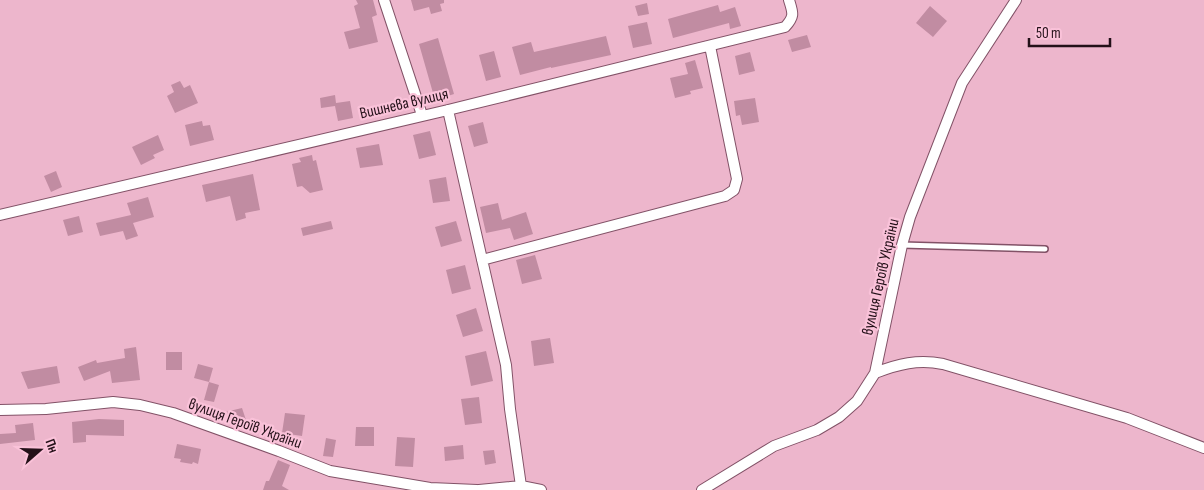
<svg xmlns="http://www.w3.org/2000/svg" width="1204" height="490" font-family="'Sofia Sans Condensed',sans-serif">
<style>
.building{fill:#c18ca2}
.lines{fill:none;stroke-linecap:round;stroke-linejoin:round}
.service-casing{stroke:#825267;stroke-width:8}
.minor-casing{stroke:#825267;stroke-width:12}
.service{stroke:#fff;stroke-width:5}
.minor{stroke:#fff;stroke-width:10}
.labels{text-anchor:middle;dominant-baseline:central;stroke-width:4.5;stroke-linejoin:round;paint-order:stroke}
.street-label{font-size:16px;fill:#231018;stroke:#fac2d9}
</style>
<rect width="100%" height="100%" fill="#edb6cc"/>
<path class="building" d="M 356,0 L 373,0 L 377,15 L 372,17 L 378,42 L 349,49 L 344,32 L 360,28 L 354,6 L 358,4 Z
M 411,0 L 444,0 L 444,3 L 440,4 L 442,11 L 431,14 L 429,7 L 414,11 Z
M 647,3 L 649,14 L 638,16 L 635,6 Z
M 718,5 L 720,12 L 735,7 L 741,26 L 730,29 L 729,23 L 673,38 L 668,19 Z
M 930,6 L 947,21 L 933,37 L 916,23 Z
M 647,22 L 652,44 L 633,48 L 628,26 Z
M 807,35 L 811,47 L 792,52 L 788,40 Z
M 606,36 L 611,55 L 551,68 L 551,67 L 520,75 L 512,47 L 531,42 L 534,52 Z
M 438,38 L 454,94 L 435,100 L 419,44 Z
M 494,51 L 501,77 L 486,81 L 479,55 Z
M 750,52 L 755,71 L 739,75 L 735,56 Z
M 695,60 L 703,88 L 690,91 L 691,94 L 675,98 L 670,78 L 688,74 L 685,63 Z
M 180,81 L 184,88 L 190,85 L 198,103 L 175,113 L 167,96 L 174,92 L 171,85 Z
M 335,95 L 336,103 L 350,101 L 353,118 L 338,121 L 335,106 L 321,108 L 320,98 Z
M 755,98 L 759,122 L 742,125 L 740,115 L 736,116 L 734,101 Z
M 202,121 L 203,126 L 210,125 L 214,140 L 190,146 L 185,125 Z
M 483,122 L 488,143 L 474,147 L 468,126 Z
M 430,131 L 436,155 L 419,159 L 413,135 Z
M 158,135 L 164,150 L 153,155 L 155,158 L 141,165 L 132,147 Z
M 379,144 L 383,165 L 360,168 L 356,148 Z
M 312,155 L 313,161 L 316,160 L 323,190 L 310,193 L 302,186 L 297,187 L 292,164 L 301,162 L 299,158 Z
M 56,171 L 62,187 L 51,192 L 44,176 Z
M 253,174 L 260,210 L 245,213 L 246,218 L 236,221 L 230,196 L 206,202 L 202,185 Z
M 446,177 L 450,201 L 433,203 L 429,180 Z
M 148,197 L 154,217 L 133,223 L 138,236 L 126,240 L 123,231 L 100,236 L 96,223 L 131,215 L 127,203 Z
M 498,203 L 502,220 L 526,212 L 533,234 L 514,240 L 510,228 L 486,233 L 480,207 Z
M 79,216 L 83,232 L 68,236 L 63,220 Z
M 331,221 L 333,229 L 303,236 L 301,228 Z
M 456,221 L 462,241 L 441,247 L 435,227 Z
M 535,255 L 542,279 L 522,284 L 516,260 Z
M 465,265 L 471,289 L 452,294 L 446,270 Z
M 476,308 L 483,331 L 463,337 L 456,315 Z
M 550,338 L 554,363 L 534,366 L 531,341 Z
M 136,347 L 140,380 L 112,383 L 110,371 L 84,381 L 78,367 L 96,360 L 97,363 L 125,358 L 124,349 Z
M 486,351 L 493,381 L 471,386 L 465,356 Z
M 166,352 L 182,352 L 182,370 L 166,370 Z
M 198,364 L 213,368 L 209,382 L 194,378 Z
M 57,366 L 60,383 L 28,389 L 21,372 Z
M 209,382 L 219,385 L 214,402 L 204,400 Z
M 479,397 L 482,423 L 465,425 L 461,399 Z
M 242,408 L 247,423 L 238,426 L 235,418 L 221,413 Z
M 285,413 L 305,415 L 302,436 L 282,433 Z
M 99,419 L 124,420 L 124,436 L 86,435 L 86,442 L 73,443 L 72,422 Z
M 33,423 L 35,440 L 0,444 L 0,434 L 16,433 L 15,425 Z
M 356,427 L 374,427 L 374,446 L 355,446 Z
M 397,437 L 415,438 L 413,467 L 395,466 Z
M 326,438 L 336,440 L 333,457 L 323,456 Z
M 177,444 L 201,449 L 198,464 L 193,462 L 192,464 L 180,462 L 181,459 L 174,458 Z
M 463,445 L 464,459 L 445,461 L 444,447 Z
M 494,450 L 496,463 L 485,465 L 483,451 Z
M 278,460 L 290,465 L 282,486 L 289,490 L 263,490 L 266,481 L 269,481 Z"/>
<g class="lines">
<g class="service-casing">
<path id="service" d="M 902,245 L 1045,249"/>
</g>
<g class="minor-casing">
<path id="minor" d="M 384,0 L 422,115
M 448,110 L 506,365 L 510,409 L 521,486
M 0,215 L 448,110 L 785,27 C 795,16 793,13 789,0
M 482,260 L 725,196 L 734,190 L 737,179 L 710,46
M 875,373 C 898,364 918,359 943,364 L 1127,418 L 1204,448
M 0,410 L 46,409 L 113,402 L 140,405 L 173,413 L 279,451 L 330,471 L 430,488 L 477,490
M 479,490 L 521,486 L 541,490
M 702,490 L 774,446 L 817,430 L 839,417 L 857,401 L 875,373 L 902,245 L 910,217 L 962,83 L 1016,0"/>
</g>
<use href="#service" class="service"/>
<use href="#minor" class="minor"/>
</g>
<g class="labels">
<g class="street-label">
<text transform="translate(404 104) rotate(-13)">Вишнева вулиця</text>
<text transform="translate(881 277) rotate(-77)">вулиця Героїв України</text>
<text transform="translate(245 424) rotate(20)">вулиця Героїв України</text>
</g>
</g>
<g transform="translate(40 450) rotate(70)" stroke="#fac2d9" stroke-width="4" paint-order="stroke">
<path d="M0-4L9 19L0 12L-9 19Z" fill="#231018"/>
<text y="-8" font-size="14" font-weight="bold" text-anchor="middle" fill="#231018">Пн</text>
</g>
<path d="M1029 38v8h81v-8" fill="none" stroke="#231018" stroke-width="2.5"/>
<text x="1036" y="38" font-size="15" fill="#231018" stroke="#fac2d9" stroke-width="4" paint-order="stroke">50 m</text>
</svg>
